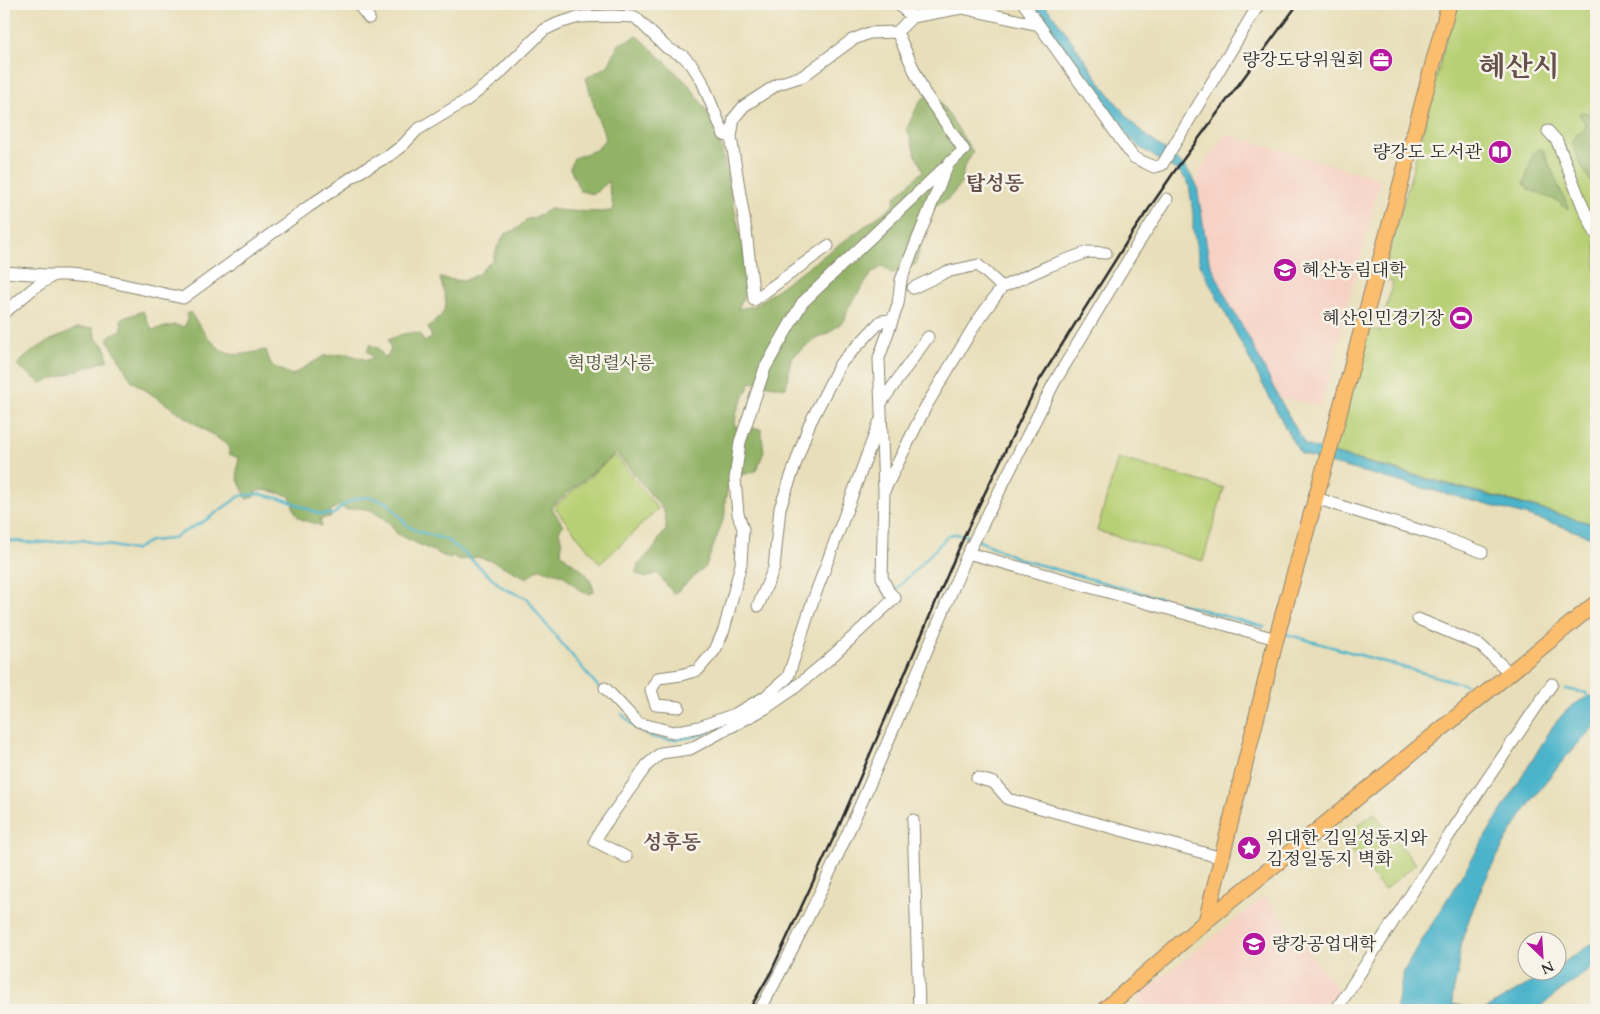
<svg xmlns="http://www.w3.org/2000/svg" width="1600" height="1014" font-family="Cardo,'Noto Serif KR',serif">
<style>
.built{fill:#f6d2c5}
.green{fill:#b8d075;stroke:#727e50}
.forest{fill:#92b266;stroke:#5e6e48}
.water{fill:#4bb4ca;stroke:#3b707a}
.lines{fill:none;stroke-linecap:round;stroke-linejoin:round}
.stream{stroke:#4bb4ca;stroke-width:2.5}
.minor-casing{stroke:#8a8572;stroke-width:13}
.major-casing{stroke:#8a8572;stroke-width:17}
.minor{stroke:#fff;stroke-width:11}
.major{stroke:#fbbd6e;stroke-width:15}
.rail{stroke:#2b2b2b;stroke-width:2.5}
.labels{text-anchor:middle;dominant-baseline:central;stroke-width:5;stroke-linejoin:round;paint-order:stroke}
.poi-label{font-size:18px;fill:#2b2b2b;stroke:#f7f3e8;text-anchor:end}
.park-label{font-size:18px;fill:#4e543e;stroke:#f7f3e8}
.quarter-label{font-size:20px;font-weight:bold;fill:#66504c;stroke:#f7f3e8}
.town-label{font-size:28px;font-weight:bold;fill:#66504c;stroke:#f7f3e8}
</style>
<rect width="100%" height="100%" fill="#f7f3e8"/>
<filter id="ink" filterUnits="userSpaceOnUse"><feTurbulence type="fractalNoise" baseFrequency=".02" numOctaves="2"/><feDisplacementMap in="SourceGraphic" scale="10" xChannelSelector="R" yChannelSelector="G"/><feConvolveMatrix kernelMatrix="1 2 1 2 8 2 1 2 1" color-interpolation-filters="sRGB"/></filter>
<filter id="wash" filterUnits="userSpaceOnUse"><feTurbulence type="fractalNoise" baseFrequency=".0096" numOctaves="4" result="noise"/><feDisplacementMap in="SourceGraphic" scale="20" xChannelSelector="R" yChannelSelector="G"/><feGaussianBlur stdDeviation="1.12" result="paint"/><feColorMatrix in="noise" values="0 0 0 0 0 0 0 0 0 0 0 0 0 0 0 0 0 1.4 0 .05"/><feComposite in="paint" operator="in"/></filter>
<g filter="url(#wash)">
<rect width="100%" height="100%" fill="#e8dfba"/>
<path class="built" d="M 1225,134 L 1381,179 L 1321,406 L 1279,398 L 1246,332 L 1217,281 L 1209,260 L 1197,186 L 1198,175 L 1203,165 Z
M 1265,896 L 1339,991 L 1326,1010 L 1146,1010 L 1136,998 Z"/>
<path class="green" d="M 1455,4 L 1596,4 L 1596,525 L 1523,504 L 1333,453 L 1368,328 L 1380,331 L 1393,282 L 1381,279 L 1408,187 Z
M 615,455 L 658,509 L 600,564 L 554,507 Z
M 1118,458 L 1224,488 L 1203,561 L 1097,531 Z
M 1374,813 L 1416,864 L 1384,890 L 1342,839 Z"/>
<path class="forest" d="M 638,36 L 689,85 L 706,110 L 720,142 L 745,257 L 746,291 L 738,309 L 754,306 L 894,205 L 895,197 L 923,171 L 915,153 L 907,128 L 920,101 L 933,91 L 973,152 L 964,167 L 961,184 L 948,199 L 919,216 L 919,251 L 916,264 L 892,274 L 883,266 L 872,273 L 848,308 L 845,320 L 830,332 L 811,342 L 791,358 L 786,388 L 751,382 L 736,413 L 735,427 L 761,429 L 764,452 L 756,471 L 730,478 L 725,501 L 725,515 L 706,566 L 674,594 L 657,573 L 646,578 L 636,573 L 638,565 L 655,547 L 659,539 L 666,530 L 666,521 L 664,512 L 657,502 L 616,453 L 551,507 L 563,525 L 559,531 L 562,543 L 561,553 C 577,569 588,568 594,591 L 589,594 L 578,589 L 563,575 L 542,569 L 538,569 L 527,578 L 492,561 L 477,557 L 458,560 L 452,555 L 450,559 L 397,534 L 390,523 L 371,510 L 358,508 L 346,510 L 339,505 L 330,511 L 331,517 L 322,518 L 320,521 L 322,526 C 297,517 298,524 290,496 L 271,491 L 258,490 L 253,497 L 246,499 C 245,492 240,486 238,479 C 236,472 238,465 239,458 L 229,454 L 229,446 L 132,381 L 108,340 L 110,335 L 122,330 L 121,319 L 143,311 L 152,330 L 175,325 L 184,327 L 188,319 L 186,314 L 190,312 C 197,323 214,348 227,353 C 238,357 254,352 266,350 L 271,365 L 292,375 L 324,356 L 347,354 L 367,360 L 373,358 L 367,351 L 370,345 L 378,348 L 384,357 L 388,356 L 391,349 L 388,340 C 399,335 408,331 420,334 L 424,342 L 432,338 L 428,327 C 452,309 447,305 440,278 L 464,281 L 478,274 L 493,259 L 497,248 L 504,235 L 517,229 L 527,219 L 533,218 L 550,209 L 567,211 L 603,212 L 614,210 L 608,182 L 594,194 L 580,191 L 570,168 L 574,158 L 596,150 L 606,138 L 597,116 L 586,78 L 608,66 L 619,44 Z
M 1582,112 L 1596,115 L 1596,191 C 1591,181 1570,149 1573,139 C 1575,134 1582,133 1585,129 L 1585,123 L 1579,114 Z
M 1539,149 L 1543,150 L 1545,154 L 1560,190 L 1569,207 L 1568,209 L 1561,205 L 1560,202 L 1528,189 L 1524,184 L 1533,154 Z
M 77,328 L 93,328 L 97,340 L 105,346 L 108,360 L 41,383 L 17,365 C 34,347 54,338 77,328 Z"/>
<path class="water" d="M 1032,4 L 1044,4 C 1073,38 1094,78 1123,111 C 1129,118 1134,126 1141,131 C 1160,148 1187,162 1197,186 L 1209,260 L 1230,306 L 1246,332 L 1279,398 L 1305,445 C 1401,474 1500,497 1596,525 L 1596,539 L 1558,525 L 1514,512 L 1333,464 L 1301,454 L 1293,442 L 1200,265 L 1193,229 L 1193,214 L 1189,184 L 1181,173 L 1142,149 L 1118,128 Z
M 1596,695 L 1596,725 C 1535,785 1484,864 1460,947 C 1459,954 1459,960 1459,966 C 1457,978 1453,989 1452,1000 L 1453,1004 L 1476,1010 L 1396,1010 L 1403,974 L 1410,960 L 1553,726 C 1565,711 1576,699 1596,695 Z
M 1596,941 L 1596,965 L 1551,998 L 1538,1010 L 1484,1010 L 1549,972 L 1558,972 L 1558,966 Z"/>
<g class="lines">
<path class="stream" d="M 4,540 L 34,543 L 81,540 L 134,550 L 150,541 L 171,539 L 206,520 L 240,496 L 259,494 L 286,500 L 320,514 L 334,514 L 341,507 L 354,499 L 370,497 L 388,503 L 408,526 L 417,531 L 447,540 L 464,553 L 503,588 L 528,599 L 539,616 L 600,689
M 977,540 L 1022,560 L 1264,627
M 893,593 L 949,535 L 955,534 L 973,537
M 1286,634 L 1466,685
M 1566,689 L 1586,693 L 1589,698
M 622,714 C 649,746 673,743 711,732"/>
</g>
</g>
<g filter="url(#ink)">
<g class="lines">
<g class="minor-casing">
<path id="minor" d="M 358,4 L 369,18
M 898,4 L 912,17
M 1024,4 L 1039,25
M 1548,131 L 1557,141 L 1583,207 L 1596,234
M 828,246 L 754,300 L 746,231 L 731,137 L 734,118 L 744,106 L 778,84 L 803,76 L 852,40 L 869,33 L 897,32
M 4,272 L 45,275 L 67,275 L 89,277 L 183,298 L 308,207 L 363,170 L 390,155 L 403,145 L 417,130 L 467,100 L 496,77 L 544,30 L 559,23 L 579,17 L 611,16 L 635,17 L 667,48 L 683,56 L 692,65 L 702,81 L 724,135 L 731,137
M 913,288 L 946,272 L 978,265 L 1002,287
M 4,313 L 35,287 L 54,275
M 881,403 L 928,337
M 885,489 L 925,408 L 976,323 L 1002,287 L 1049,266 L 1088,252 L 1106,253
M 1316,498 L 1368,515 L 1439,536 L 1482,552
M 968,553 L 1054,383 L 1134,250 L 1167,199
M 758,606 L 774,568 L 780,508 L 809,425 L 840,364 L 881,321 L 891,320
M 1418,619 L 1480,645 L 1510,673
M 605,688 L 638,723 L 673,732 L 699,727 L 735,714 L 765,697 L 788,677 L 812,603 L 879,423
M 679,707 L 656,705 L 651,690 L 658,678 L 681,675 L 698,670 L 715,650 L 724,630 L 741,564 L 743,529 L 738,514 L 735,479 L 740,442 L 765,368 L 802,303 L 945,167
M 977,778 L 994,783 L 1008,799 L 1222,858
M 913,820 L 919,1010
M 626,857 L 595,841 L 601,830 L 647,765 L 661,753 L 690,749 L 766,708 L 792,690 L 828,660 L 895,598 L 889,592 L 882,577 L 884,491 L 879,358 L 898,304 L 901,280 L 939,186 L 948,164 L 964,150 L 924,92 L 897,32 L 912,17 L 962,8 L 1039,25 L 1133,157 L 1154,167 L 1162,165 L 1259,4
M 760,1010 C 841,863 902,707 968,553 L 1276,639
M 1336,1010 L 1450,834 L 1552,684"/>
</g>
<g class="major-casing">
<path id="major" d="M 1206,921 L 1276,639 L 1331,444 L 1449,4
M 1104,1010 L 1206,921 L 1596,603"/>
</g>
<use href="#minor" class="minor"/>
<use href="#major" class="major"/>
<path class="rail" d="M 749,1010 L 771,972 L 839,826 L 966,532 L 1039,381 L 1133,232 L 1174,172 L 1295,8"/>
</g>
</g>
<defs>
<g id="office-disc" transform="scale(1.25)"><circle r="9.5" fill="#b5179e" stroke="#f7f3e8"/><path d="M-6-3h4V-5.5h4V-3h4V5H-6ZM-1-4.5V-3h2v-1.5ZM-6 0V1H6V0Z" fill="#fff"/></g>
<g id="library-disc" transform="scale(1.25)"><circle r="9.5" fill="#b5179e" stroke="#f7f3e8"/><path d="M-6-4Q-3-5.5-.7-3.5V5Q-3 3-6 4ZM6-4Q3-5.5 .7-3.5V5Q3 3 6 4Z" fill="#fff"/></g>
<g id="university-disc" transform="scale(1.25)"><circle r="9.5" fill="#b5179e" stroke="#f7f3e8"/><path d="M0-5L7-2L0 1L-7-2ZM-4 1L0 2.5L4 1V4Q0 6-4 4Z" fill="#fff"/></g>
<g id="stadium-disc" transform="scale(1.25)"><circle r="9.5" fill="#b5179e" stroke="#f7f3e8"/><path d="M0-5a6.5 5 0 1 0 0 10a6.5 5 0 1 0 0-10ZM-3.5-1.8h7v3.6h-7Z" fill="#fff"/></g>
<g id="sight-disc" transform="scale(1.25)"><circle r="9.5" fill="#b5179e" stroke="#f7f3e8"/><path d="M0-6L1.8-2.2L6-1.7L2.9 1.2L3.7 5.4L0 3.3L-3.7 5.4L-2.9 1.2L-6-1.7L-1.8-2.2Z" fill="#fff"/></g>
</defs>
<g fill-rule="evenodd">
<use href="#office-disc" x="1381" y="60"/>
<use href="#library-disc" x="1500" y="152"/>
<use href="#university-disc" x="1285" y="270"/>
<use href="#stadium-disc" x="1461" y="318"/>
<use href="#sight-disc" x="1249" y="848"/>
<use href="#university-disc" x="1254" y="944"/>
</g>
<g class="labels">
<g class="poi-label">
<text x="1364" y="60">량강도당위원회</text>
<text x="1482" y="152">량강도 도서관</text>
<text x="1302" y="270" text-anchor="start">혜산농림대학</text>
<text x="1444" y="318">혜산인민경기장</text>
<text x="1266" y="838" text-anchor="start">위대한 김일성동지와<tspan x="1266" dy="21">김정일동지 벽화</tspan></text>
<text x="1272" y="944" text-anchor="start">량강공업대학</text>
</g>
<g class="park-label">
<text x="611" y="363">혁명렬사릉</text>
</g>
<g class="quarter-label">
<text x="995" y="183">탑성동</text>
<text x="672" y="842">성후동</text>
</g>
<g class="town-label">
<text x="1519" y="67">혜산시</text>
</g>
</g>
<rect width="1600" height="1014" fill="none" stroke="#f7f3e8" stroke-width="20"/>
<g transform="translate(1542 956) rotate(155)"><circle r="24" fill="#f7f3e8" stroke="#a5a39c"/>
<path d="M0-4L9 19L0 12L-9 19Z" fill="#b5179e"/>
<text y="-8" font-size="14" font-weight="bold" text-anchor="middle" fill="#2b2b2b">N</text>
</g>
</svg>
